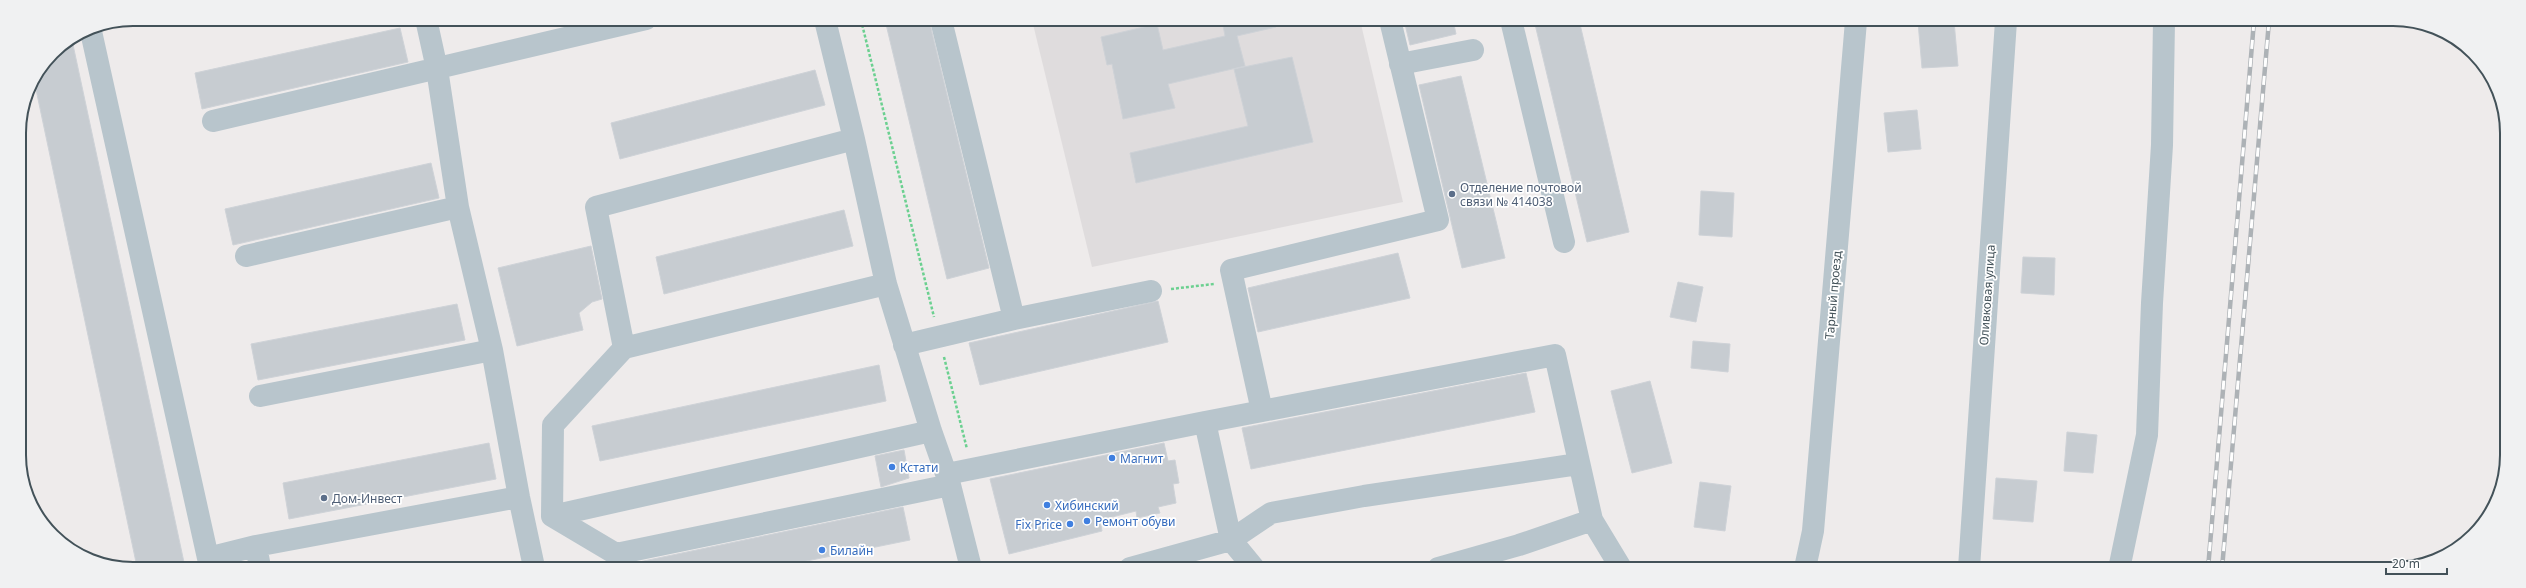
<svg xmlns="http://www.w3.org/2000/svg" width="2526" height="588" font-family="'Noto Sans',sans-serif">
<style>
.education{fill:#dfdcdd}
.building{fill:#c7ccd1;stroke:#ced2d7}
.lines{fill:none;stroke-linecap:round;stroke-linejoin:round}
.path{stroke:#6bd090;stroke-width:2.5;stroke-dasharray:3 2;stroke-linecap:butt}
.minor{stroke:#b8c5cc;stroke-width:22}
.rail-casing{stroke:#adb2b6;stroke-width:4.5}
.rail{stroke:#fff;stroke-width:3;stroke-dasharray:9;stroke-linecap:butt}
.service-dot{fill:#5c6f8a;stroke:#fff;stroke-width:1.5}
.shop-dot{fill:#3f7fe0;stroke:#fff;stroke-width:1.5}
.labels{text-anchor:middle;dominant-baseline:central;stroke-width:3.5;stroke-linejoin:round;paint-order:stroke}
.service-label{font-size:12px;fill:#4e5e75;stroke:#fff;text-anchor:start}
.street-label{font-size:12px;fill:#435259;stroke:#fff}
.shop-label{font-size:12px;fill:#366cbe;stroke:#fff;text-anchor:start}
.rim{fill:none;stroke:#435259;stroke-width:2}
</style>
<rect width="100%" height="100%" fill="#eeebeb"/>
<path class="education" d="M 1032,20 L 1360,20 L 1403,202 L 1092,267 Z"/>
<path class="building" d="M 885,20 L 929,20 L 989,268 L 947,279 Z
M 1222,20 L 1276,20 L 1276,27 L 1237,36 L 1245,66 L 1168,84 L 1175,108 L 1123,119 L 1112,64 L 1107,65 L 1101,37 L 1157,24 L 1163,50 L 1225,36 Z
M 1404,20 L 1453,20 L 1456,34 L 1410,45 Z
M 1534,20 L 1579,20 L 1629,232 L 1587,242 Z
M 1954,21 L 1958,66 L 1922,68 L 1918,22 Z
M 400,28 L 408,62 L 202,109 L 195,73 Z
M 72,40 L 185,567 L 137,567 L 34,80 L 53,52 Z
M 1292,57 L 1313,142 L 1136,183 L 1130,153 L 1248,126 L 1234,69 Z
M 815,70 L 825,105 L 620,159 L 611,123 Z
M 1461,76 L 1505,258 L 1462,268 L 1419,85 Z
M 1917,110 L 1921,149 L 1888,152 L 1884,113 Z
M 431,163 L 439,198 L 233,245 L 225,209 Z
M 1701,191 L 1734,193 L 1732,237 L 1699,235 Z
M 844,210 L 853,246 L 664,294 L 656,257 Z
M 591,246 L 602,299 L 592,302 L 579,313 L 583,330 L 517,346 L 498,268 Z
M 1398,253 L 1410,298 L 1258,332 L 1248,288 Z
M 2023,257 L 2055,258 L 2054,295 L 2021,293 Z
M 1678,282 L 1703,287 L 1696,322 L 1670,317 Z
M 1158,301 L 1168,342 L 980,385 L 969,343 Z
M 457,304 L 465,340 L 258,380 L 251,344 Z
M 1693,341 L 1730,344 L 1728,372 L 1691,368 Z
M 879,365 L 886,401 L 600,461 L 592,426 Z
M 1526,373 L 1535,412 L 1251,469 L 1242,428 Z
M 1650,381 L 1672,463 L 1632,473 L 1611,391 Z
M 2067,432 L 2097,435 L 2093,473 L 2064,471 Z
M 489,443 L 496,479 L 289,519 L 283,483 Z
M 1164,443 L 1168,461 L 1175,460 L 1179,483 L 1173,484 L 1176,503 L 1158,507 L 1160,513 L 1137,518 L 1136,511 L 1100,520 L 1102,531 L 1009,554 L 990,479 Z
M 904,450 L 909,478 L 881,487 L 875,456 Z
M 1996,478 L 2037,481 L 2033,522 L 1993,519 Z
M 1700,482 L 1731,486 L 1725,531 L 1694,527 Z
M 903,507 L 910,540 L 777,567 L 634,567 L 634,563 Z"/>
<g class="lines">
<path class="path" d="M 861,20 L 934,317
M 1171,289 L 1214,284
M 944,357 L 967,449"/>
<path class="minor" d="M 426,19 L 437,69 L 458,207 L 492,350 L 519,497 L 534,567
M 1511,20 L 1564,242
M 90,27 L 208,558 L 256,546 L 519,497
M 1400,64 L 1473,50
M 213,121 L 646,19
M 854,139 L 886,284 L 931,431 L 950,485 L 971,568
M 246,256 L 458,207
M 1014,319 L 1151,291
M 904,345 L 1014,319 L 941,20
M 624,348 L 886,284
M 260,396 L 492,350
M 1262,411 L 1231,270 L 1438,220 L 1390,20
M 1205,422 L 1555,355 L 1592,520 L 1621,568
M 947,474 L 1205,422 L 1231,540 L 1130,568
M 552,516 L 931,431
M 256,546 L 260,567
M 616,554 L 552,516 L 553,425 L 624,348 L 596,207 L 854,139 L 825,20
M 619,567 L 616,554 L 950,485
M 1254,568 L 1231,540 L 1271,513 L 1364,496 L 1578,464
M 1438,568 L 1519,545 L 1592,520
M 1805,568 L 1813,531 L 1856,21
M 1969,568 L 2006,21
M 2119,569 L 2147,435 L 2152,303 L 2162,145 L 2164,21"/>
<g class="rail-casing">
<path id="rail" d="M 2208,569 L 2254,21
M 2222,569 L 2269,21"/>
</g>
<use href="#rail" class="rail"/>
</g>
<g class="service-dot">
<circle cx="1452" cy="194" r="4"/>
<circle cx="324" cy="498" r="4"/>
</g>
<g class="shop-dot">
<circle cx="1112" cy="458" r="4"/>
<circle cx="892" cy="467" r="4"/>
<circle cx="1047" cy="505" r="4"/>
<circle cx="1087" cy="521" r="4"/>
<circle cx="1070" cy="524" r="4"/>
<circle cx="822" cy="550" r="4"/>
</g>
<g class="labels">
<g class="service-label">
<text x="1460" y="187">Отделение почтовой<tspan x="1460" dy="14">связи № 414038</tspan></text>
<text x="332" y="498">Дом-Инвест</text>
</g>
<g class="street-label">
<text transform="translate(1833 295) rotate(-85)">Тарный проезд</text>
<text transform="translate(1987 295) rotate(-86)">Оливковая улица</text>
</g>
<g class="shop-label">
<text x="1120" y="458">Магнит</text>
<text x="900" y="467">Кстати</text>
<text x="1055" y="505">Хибинский</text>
<text x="1095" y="521">Ремонт обуви</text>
<text x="1062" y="524" text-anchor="end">Fix Price</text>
<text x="830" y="550">Билайн</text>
</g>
</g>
<path d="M0 0H2526V588H0ZM133 26H2393A107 107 0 0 1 2500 133V455A107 107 0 0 1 2393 562H133A107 107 0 0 1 26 455V133A107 107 0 0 1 133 26Z" fill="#f0f1f2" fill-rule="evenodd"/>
<path class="rim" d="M133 26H2393A107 107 0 0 1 2500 133V455A107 107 0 0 1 2393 562H133A107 107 0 0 1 26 455V133A107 107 0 0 1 133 26Z"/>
<path d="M2386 568v6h61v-6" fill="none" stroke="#435259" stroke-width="2"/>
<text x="2392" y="568" font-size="12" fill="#435259" stroke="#ffffff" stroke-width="3" paint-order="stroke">20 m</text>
</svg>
